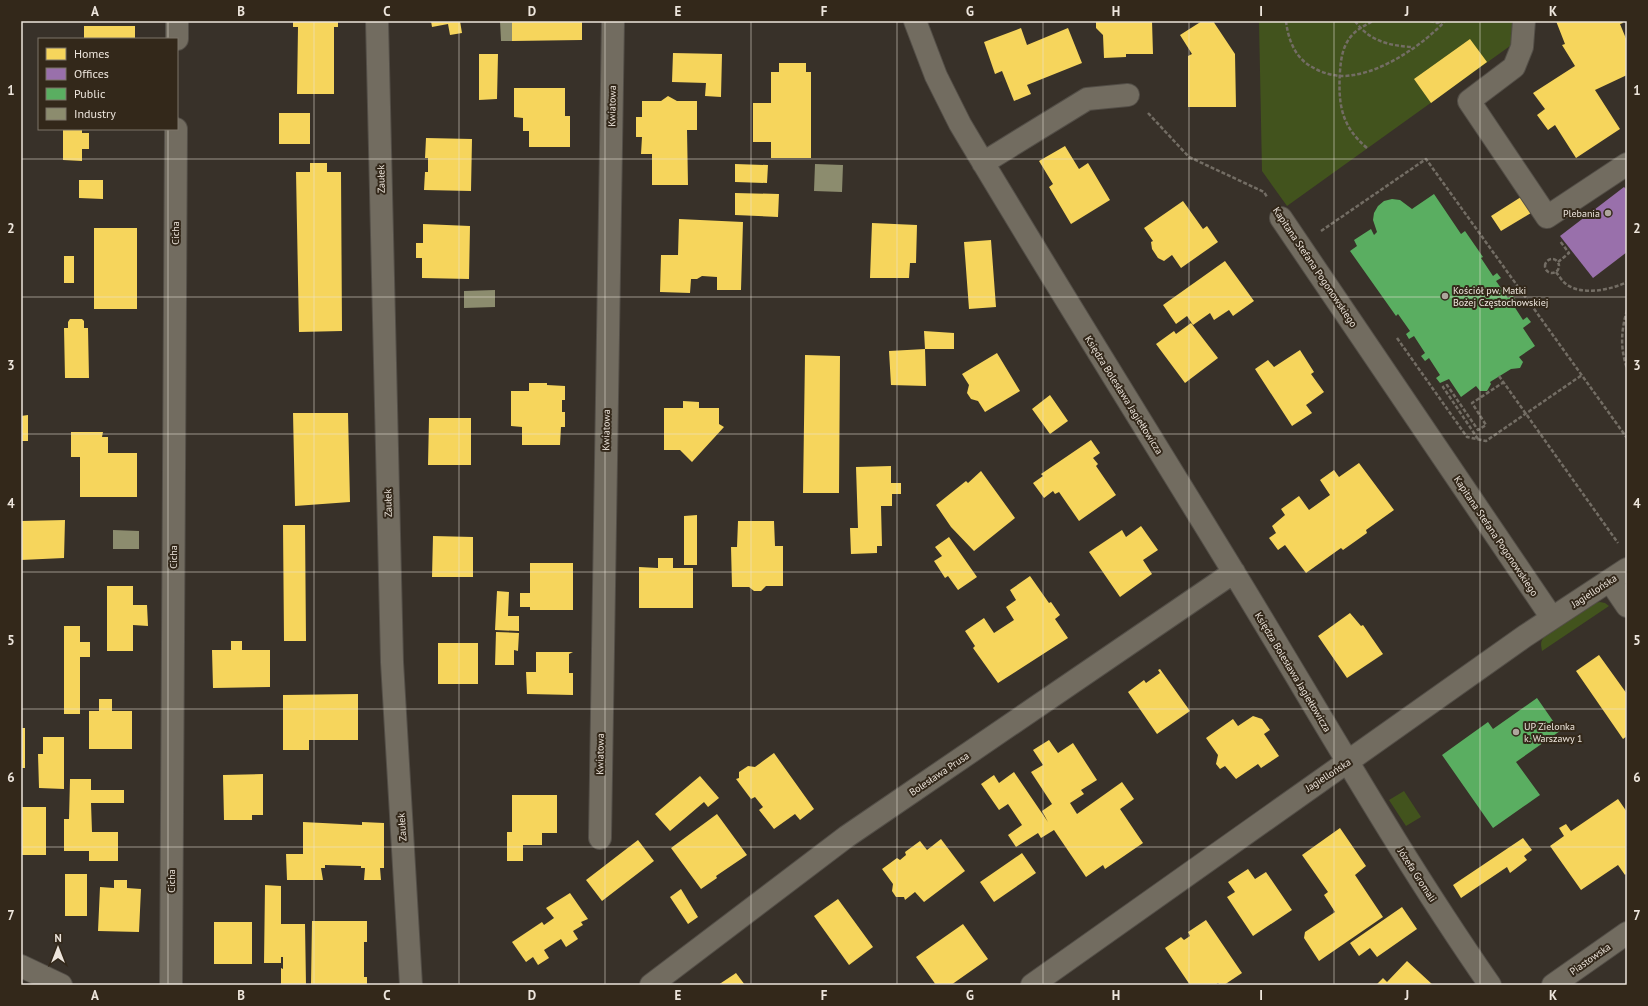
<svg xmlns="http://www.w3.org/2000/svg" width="1648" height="1006" font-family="'PT Sans',sans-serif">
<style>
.green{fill:#42531d}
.homes{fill:#f6d55c}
.offices{fill:#9970ab}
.public{fill:#5aae61}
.industry{fill:#8c8c6e}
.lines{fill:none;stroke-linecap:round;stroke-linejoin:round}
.minor-casing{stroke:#534e47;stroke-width:24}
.path{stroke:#736d64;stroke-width:2.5;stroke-dasharray:4 2;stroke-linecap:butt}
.minor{stroke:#726c60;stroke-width:22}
.grid{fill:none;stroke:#ede5dc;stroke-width:1;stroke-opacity:0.55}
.poi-dot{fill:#aea69d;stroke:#33281a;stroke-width:1.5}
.labels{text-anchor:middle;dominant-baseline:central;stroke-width:4;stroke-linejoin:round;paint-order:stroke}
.street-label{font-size:10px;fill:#ede5dc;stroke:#33281a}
.poi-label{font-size:10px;fill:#ede5dc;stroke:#33281a;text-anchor:start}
.neatline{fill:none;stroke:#ede5dc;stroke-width:1.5}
.grid-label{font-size:13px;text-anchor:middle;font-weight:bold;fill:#ede5dc}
</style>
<rect width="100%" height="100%" fill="#383129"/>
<path class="green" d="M 1259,21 L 1520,21 L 1517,41 L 1287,206 L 1262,171 Z
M 1600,602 L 1605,603 L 1609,606 L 1542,651 C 1541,645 1540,642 1544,637 L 1594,603 Z
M 1404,791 L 1421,817 L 1406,826 L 1389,800 Z"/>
<path class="homes" d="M 293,21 L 338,21 L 338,27 L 334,27 L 334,94 L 297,94 L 298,27 L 293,27 Z
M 431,21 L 460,21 L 462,33 L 450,35 L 448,24 L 432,27 Z
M 512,21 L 582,21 L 582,40 L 512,41 Z
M 1096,21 L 1152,21 L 1153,54 L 1126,54 L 1126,57 L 1104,58 L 1103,35 L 1096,28 Z
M 1202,21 L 1213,21 L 1235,54 L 1236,107 L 1188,107 L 1188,56 L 1192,54 L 1180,35 Z
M 1556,21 L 1622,21 L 1623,23 L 1620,24 L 1627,41 L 1627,75 L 1595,90 L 1620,129 L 1576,158 L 1555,125 L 1548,130 L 1537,115 L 1545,109 L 1533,93 L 1575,66 L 1562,45 L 1565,44 Z
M 84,26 L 135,26 L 135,39 L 84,39 Z
M 1021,28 L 1027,45 L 1068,28 L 1082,63 L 1027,85 L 1031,94 L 1014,101 L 1002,71 L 995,74 L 984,42 Z
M 1470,39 L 1487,62 L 1431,103 L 1414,79 Z
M 673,53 L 722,54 L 721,97 L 705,96 L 706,83 L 672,82 Z
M 479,54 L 498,54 L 497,99 L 479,100 Z
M 779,63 L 806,63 L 806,72 L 811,72 L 811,158 L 771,158 L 771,142 L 753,142 L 753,103 L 771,103 L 771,72 L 779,72 Z
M 514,88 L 565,88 L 565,116 L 570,116 L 570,147 L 529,147 L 529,131 L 523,131 L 523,118 L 514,117 Z
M 668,96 L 677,101 L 697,101 L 697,130 L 687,130 L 688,185 L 652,185 L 652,154 L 641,154 L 642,137 L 636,137 L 636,117 L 642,117 L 642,101 L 661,101 Z
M 279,113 L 310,113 L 310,144 L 279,144 Z
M 63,129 L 82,129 L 82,133 L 89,133 L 89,149 L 82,149 L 82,161 L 63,160 Z
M 426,138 L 472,139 L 471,191 L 424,190 L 425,172 L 428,172 L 428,158 L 425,158 Z
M 1065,146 L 1079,169 L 1088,163 L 1110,200 L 1071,224 L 1049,187 L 1053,184 L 1039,161 Z
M 310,163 L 327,163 L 327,172 L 341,172 L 342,331 L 299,332 L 296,172 L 310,172 Z
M 735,164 L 768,165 L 767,183 L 735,182 Z
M 79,180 L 103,180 L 103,199 L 79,198 Z
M 735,193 L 779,194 L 778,217 L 735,215 Z
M 1521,197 L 1531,213 L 1501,231 L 1491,216 Z
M 1183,201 L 1203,229 L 1207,226 L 1218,242 L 1181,268 L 1172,255 L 1164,261 L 1158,258 L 1152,249 L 1151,242 L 1153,241 L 1144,228 Z
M 679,219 L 743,222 L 741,290 L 717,290 L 717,277 L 702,276 L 697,279 L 691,279 L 690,293 L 660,292 L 661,255 L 678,255 Z
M 872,223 L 917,225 L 916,263 L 910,263 L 909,278 L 870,278 Z
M 423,224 L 470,226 L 469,279 L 422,278 L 422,258 L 416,258 L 416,243 L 423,243 Z
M 94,228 L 137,228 L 137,309 L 94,309 Z
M 991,240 L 996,307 L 969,309 L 964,242 Z
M 64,256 L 74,256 L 74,283 L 64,283 Z
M 1225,261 L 1254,301 L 1233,316 L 1229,310 L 1214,320 L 1210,313 L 1193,325 L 1187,316 L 1176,324 L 1163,305 Z
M 70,319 L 82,319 L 84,321 L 84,328 L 88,328 L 89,378 L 65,378 L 64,328 L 68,328 L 68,322 Z
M 1191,323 L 1218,358 L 1185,383 L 1156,344 L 1174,331 L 1176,334 Z
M 924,331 L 954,333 L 954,349 L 925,349 L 926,386 L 891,385 L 889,351 L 925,349 Z
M 1300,350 L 1314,372 L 1311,374 L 1324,392 L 1306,405 L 1312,413 L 1292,426 L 1255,369 L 1268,360 L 1274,367 Z
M 997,353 L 1020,391 L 985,412 L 978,401 L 971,399 L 967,393 L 969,385 L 962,374 Z
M 805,355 L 840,356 L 839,493 L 803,493 Z
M 529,383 L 547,383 L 547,385 L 565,386 L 565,400 L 562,400 L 562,412 L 565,412 L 565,427 L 561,427 L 560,445 L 522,445 L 522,427 L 511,426 L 511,391 L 529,391 Z
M 1050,395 L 1068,421 L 1050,434 L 1032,409 Z
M 683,401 L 699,402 L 699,408 L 719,408 L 719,424 L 724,427 L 692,462 L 680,450 L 664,450 L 664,408 L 683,408 Z
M 293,413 L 348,413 L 350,502 L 295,506 Z
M 28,415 L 28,441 L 21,441 L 21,416 Z
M 429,418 L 471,418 L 471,465 L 428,465 Z
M 71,432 L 103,432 L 102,437 L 108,437 L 108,453 L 137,453 L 137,497 L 80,497 L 80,457 L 71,457 Z
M 1091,440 L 1100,453 L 1093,458 L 1098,464 L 1096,466 L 1116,495 L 1079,521 L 1059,492 L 1055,494 L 1053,491 L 1044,498 L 1033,483 L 1043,476 L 1041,474 Z
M 1359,463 L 1394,510 L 1366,530 L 1367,533 L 1343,550 L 1341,548 L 1306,573 L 1285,545 L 1278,550 L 1269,538 L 1276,533 L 1272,526 L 1285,515 L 1281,509 L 1299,496 L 1309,510 L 1330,495 L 1320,480 L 1334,470 L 1339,477 Z
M 891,466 L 891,483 L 901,483 L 901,494 L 892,494 L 892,506 L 881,506 L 882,546 L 877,546 L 877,553 L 851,554 L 850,528 L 858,528 L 856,467 Z
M 981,471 L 1015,518 L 974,551 L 951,527 L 936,505 L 966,481 L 968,483 Z
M 697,515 L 697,565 L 684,565 L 684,516 Z
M 65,520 L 64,558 L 21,560 L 21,521 Z
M 738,521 L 774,521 L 775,546 L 783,546 L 783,586 L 766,586 L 761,591 L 754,591 L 749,587 L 732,587 L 731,547 L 737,547 Z
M 283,525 L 305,525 L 306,641 L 284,641 Z
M 1141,526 L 1158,550 L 1143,560 L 1152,574 L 1120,597 L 1089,552 L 1122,530 L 1126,537 Z
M 433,536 L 473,537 L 473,577 L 432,577 Z
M 949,537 L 977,577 L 958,590 L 948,576 L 945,578 L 934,561 L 942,556 L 935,547 Z
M 658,558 L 673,558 L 673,568 L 693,568 L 693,608 L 639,608 L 639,567 L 658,568 Z
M 530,563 L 573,563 L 573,610 L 530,610 L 530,607 L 520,607 L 520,593 L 530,593 Z
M 1030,576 L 1049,603 L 1051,602 L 1060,615 L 1055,619 L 1068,638 L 998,683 L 973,648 L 975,646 L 965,631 L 984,618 L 994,633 L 1014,620 L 1006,607 L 1016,600 L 1010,590 Z
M 107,586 L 133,586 L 133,605 L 147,605 L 148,626 L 133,625 L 133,651 L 107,651 Z
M 497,591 L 509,592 L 508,616 L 519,616 L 519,631 L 495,630 Z
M 1350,613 L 1361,626 L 1363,625 L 1383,654 L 1347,678 L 1318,636 Z
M 64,626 L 80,626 L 80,642 L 90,642 L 90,657 L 80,657 L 80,714 L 64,714 Z
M 496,632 L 519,633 L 518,651 L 514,650 L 514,665 L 495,665 Z
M 231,641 L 242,641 L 242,650 L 270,650 L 270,687 L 213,688 L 212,650 L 231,650 Z
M 438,643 L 478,643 L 478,684 L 438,684 Z
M 536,652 L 573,652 L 569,654 L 569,673 L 573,673 L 573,695 L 527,694 L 526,672 L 536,672 Z
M 1599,655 L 1627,694 L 1627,736 L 1623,739 L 1576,671 Z
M 1160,669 L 1190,711 L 1157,734 L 1128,692 L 1144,680 L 1146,683 L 1160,673 L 1158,670 Z
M 358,694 L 358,740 L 309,740 L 309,750 L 283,750 L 283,695 Z
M 99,699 L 112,699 L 112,711 L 132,711 L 132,749 L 89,749 L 89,711 L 99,711 Z
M 1253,716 L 1262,719 L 1270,730 L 1264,734 L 1279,756 L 1261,768 L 1258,764 L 1236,779 L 1225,766 L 1220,769 L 1216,764 L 1218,755 L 1206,738 L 1233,719 L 1238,726 Z
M 21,728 L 25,728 L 25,768 L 21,768 Z
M 43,737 L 64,737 L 64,789 L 39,788 L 38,754 L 43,754 Z
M 1049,740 L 1058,753 L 1073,743 L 1097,780 L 1081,790 L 1084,794 L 1070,803 L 1077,814 L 1122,782 L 1134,799 L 1120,809 L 1143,843 L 1105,869 L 1103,865 L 1086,877 L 1054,830 L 1041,838 L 1038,833 L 1016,847 L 1008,835 L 1022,825 L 1008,804 L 999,810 L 981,784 L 994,775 L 999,783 L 1014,772 L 1048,822 L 1042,811 L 1052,804 L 1031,772 L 1043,765 L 1033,750 Z
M 774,753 L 814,809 L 800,820 L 795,814 L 774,829 L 759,810 L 763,807 L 755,797 L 751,799 L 736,779 L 739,778 L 739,772 L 748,766 L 755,767 Z
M 263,774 L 263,815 L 252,815 L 252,820 L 224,820 L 223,775 Z
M 700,776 L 719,798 L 708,807 L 704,802 L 670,831 L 655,814 Z
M 70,779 L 91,779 L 91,790 L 124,790 L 124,803 L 91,803 L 92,832 L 118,832 L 118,861 L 89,861 L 89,851 L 64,851 L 64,819 L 69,819 Z
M 512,795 L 557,795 L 557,833 L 542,833 L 542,845 L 523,845 L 523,861 L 507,861 L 507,832 L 512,832 Z
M 1618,799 L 1627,812 L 1627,873 L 1625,875 L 1618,865 L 1581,890 L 1550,846 L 1564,836 L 1559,828 L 1566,824 L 1571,831 Z
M 21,807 L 46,807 L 46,855 L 21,855 Z
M 717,814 L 747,855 L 716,876 L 717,878 L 701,889 L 671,848 Z
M 303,822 L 362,825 L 362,822 L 384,823 L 384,868 L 380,868 L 381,880 L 364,880 L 365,868 L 361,868 L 361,866 L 325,865 L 325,868 L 321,868 L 323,880 L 287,880 L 286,854 L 303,854 Z
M 1340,828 L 1366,866 L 1355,875 L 1383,917 L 1319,961 L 1304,938 L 1305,932 L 1335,912 L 1324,895 L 1328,892 L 1302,855 Z
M 1523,838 L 1532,850 L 1524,856 L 1527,860 L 1510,873 L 1507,867 L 1461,898 L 1453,885 Z
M 941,839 L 965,871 L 924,902 L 915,892 L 905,900 L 904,897 L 896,897 L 892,891 L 893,884 L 882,869 L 897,858 L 900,860 L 906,855 L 905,852 L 920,841 L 927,850 Z
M 638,840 L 654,861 L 602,901 L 586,880 Z
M 1022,853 L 1036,873 L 994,902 L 980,882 Z
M 1248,869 L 1255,879 L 1266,872 L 1292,910 L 1253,936 L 1227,897 L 1235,892 L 1228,882 Z
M 65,874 L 87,874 L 87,916 L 65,916 Z
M 114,880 L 127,880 L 127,888 L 141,889 L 139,932 L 98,931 L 100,887 L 114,888 Z
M 265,885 L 281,886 L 281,924 L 305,924 L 306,985 L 281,985 L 281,968 L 283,969 L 283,957 L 281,957 L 281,943 L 281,963 L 264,963 Z
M 681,889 L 698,917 L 688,924 L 670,897 Z
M 570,893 L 588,919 L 581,922 L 583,925 L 573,931 L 578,939 L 566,947 L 561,939 L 544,950 L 549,958 L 538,965 L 533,957 L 526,962 L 512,942 L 542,922 L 544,925 L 554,918 L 546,908 Z
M 838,899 L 873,947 L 849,965 L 814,916 Z
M 1402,907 L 1417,929 L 1377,957 L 1370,948 L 1359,956 L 1350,943 Z
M 1206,920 L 1242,973 L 1224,985 L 1220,985 L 1218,983 L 1215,985 L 1190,985 L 1165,948 L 1181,937 L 1184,940 L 1190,936 L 1188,932 Z
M 312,921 L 367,921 L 367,942 L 364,942 L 364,977 L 367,977 L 367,985 L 311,985 Z
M 214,922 L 252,922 L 252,964 L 214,964 Z
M 963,924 L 988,959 L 951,985 L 936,985 L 916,957 Z
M 1407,961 L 1433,985 L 1376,985 L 1383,978 L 1387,982 Z
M 736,973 L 745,985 L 718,985 Z"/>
<path class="offices" d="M 1624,187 L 1627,190 L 1627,252 L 1593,278 L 1560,236 Z"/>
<path class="public" d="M 1434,194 L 1461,234 L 1465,231 L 1483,257 L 1481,258 L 1493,276 L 1497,273 L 1501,278 L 1496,281 L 1508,298 L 1512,295 L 1516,300 L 1512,303 L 1523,320 L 1527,317 L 1531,322 L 1523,328 L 1535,346 L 1519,357 L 1523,362 L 1520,368 L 1511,369 L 1490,382 L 1491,384 L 1487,391 L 1480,391 L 1476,386 L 1461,397 L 1449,379 L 1440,383 L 1436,378 L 1440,375 L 1429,358 L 1425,361 L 1421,356 L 1425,353 L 1414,336 L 1409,339 L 1406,334 L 1410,331 L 1398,314 L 1396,316 L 1350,251 L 1357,246 L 1354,240 L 1371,229 L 1374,235 L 1377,232 L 1373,220 L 1374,213 L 1378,206 L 1384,201 L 1392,199 L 1400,200 L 1412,209 Z
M 1537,698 L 1560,731 L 1516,762 L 1540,795 L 1493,828 L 1442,755 L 1488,722 L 1493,729 Z"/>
<path class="industry" d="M 500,21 L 512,21 L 512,41 L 501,41 Z
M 815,164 L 843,165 L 842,192 L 814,191 Z
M 495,290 L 495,307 L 464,308 L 464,291 Z
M 113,530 L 139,531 L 139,549 L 113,549 Z"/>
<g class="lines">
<g class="minor-casing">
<path id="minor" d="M 377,21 L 392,662 L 411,985
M 915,21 L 936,76 L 960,124 C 1049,274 1142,422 1233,571 C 1318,710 1397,851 1490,985
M 1524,21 L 1522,47 L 1514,67 L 1469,101 L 1547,217 L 1627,164
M 177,39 L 177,21
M 983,163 L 1087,99 L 1128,95
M 1281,218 L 1552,618
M 1610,581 L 1627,606
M 600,838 L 613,21
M 21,966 L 61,985
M 171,985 L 176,129
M 651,985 L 846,837 L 1234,572
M 1032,985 L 1525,636 L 1627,569
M 1553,985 L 1627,933"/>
</g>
<path class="path" d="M 1286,21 C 1288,39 1295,58 1312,67 C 1324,74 1339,78 1353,75 C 1384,71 1424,44 1445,21
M 1355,21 C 1369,41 1390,46 1413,47
M 1430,21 L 1437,23 L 1443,21
M 1148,113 L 1189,157 L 1264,192 L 1267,197
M 1367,148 C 1341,126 1338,104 1340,71 C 1341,60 1342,49 1349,39 C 1355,30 1364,26 1373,21
M 1321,231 L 1426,159 L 1627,438
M1545 266a7 7 0 1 1 14 0a7 7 0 1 1-14 0Z
M 1558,262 L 1569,253 L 1560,241
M 1556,272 C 1559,276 1562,281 1566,284 C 1582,296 1610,290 1627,282
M 1627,310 C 1621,331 1620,348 1627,368
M 1397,338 L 1467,437 L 1486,441 L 1582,375
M 1499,376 L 1618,543
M 1478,439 L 1443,387 L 1447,385 L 1478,430 L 1486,425 L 1472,403 L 1504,382"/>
<use href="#minor" class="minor"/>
</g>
<path class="grid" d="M 168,21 L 168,39M 314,21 L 314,985M 459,21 L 459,985M 605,21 L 605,985M 751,21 L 751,985M 897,21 L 897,985M 1043,21 L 1043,985M 1189,21 L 1189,985M 1334,21 L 1334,985M 1480,21 L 1480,985M 168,129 L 168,985M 21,159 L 1627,159M 21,297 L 1627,297M 21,434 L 1627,434M 21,572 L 1627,572M 21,709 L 1627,709M 21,847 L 1627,847"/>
<g class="poi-dot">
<circle cx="1608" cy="213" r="4"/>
<circle cx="1445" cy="296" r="4"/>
<circle cx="1516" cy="732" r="4"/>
</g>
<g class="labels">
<g class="street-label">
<text transform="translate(612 106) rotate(-89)">Kwiatowa</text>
<text transform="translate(381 179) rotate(-91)">Zaułek</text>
<text transform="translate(175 233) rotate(-90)">Cicha</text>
<text transform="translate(1315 267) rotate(56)">Kapitana Stefana Pogonowskiego</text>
<text transform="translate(1124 395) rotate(58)">Księdza Bolesława Jagiełłowicza</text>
<text transform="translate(606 430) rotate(-89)">Kwiatowa</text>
<text transform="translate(388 503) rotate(-91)">Zaułek</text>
<text transform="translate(1496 536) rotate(56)">Kapitana Stefana Pogonowskiego</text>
<text transform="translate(173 557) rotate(-90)">Cicha</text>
<text transform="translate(1594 591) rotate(-33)">Jagiellońska</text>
<text transform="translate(1293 672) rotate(59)">Księdza Bolesława Jagiełłowicza</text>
<text transform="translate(600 754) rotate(-89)">Kwiatowa</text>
<text transform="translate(939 774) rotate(-34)">Bolesława Prusa</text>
<text transform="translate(1328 775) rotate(-33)">Jagiellońska</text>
<text transform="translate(402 827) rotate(-94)">Zaułek</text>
<text transform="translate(1417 875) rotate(57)">Józefa Gromali</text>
<text transform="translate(171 881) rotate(-90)">Cicha</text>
<text transform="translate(1590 959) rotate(-35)">Piastowska</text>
</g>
<g class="poi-label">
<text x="1600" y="213" text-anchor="end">Plebania</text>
<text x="1453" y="290">Kościół pw. Matki<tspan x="1453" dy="12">Bożej Częstochowskiej</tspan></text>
<text x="1524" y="726">UP Zielonka<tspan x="1524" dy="12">k. Warszawy 1</tspan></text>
</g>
</g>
<rect width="1648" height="1006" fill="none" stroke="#33281a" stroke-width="44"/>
<rect x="38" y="38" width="140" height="92" fill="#33281a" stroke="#7d7468"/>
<rect x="46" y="48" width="20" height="12" fill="#f6d55c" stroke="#7d7468"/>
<text x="74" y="58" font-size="12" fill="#ede5dc">Homes</text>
<rect x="46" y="68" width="20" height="12" fill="#9970ab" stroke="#7d7468"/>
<text x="74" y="78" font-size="12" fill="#ede5dc">Offices</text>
<rect x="46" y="88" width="20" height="12" fill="#5aae61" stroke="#7d7468"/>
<text x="74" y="98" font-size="12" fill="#ede5dc">Public</text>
<rect x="46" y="108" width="20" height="12" fill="#8c8c6e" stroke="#7d7468"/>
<text x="74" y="118" font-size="12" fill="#ede5dc">Industry</text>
<g transform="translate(58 948)" stroke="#33281a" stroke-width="3" paint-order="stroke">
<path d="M0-3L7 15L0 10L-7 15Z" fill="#ede5dc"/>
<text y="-6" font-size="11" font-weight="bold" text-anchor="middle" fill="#ede5dc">N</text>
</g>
<rect x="22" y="22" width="1604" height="962" class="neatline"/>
<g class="grid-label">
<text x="95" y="16">A</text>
<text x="241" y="16">B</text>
<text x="387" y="16">C</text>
<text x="532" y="16">D</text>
<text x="678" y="16">E</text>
<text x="824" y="16">F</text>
<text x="970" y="16">G</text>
<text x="1116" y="16">H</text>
<text x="1261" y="16">I</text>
<text x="1407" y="16">J</text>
<text x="1553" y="16">K</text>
<text x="11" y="95">1</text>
<text x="1637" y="95">1</text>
<text x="11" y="233">2</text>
<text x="1637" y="233">2</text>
<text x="11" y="370">3</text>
<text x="1637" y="370">3</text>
<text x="11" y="508">4</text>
<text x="1637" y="508">4</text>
<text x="11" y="645">5</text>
<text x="1637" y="645">5</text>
<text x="11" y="782">6</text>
<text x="1637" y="782">6</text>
<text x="11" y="920">7</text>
<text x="1637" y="920">7</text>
<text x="95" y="1000">A</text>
<text x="241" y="1000">B</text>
<text x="387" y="1000">C</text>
<text x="532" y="1000">D</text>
<text x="678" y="1000">E</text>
<text x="824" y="1000">F</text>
<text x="970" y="1000">G</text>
<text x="1116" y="1000">H</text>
<text x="1261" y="1000">I</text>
<text x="1407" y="1000">J</text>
<text x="1553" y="1000">K</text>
</g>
</svg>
